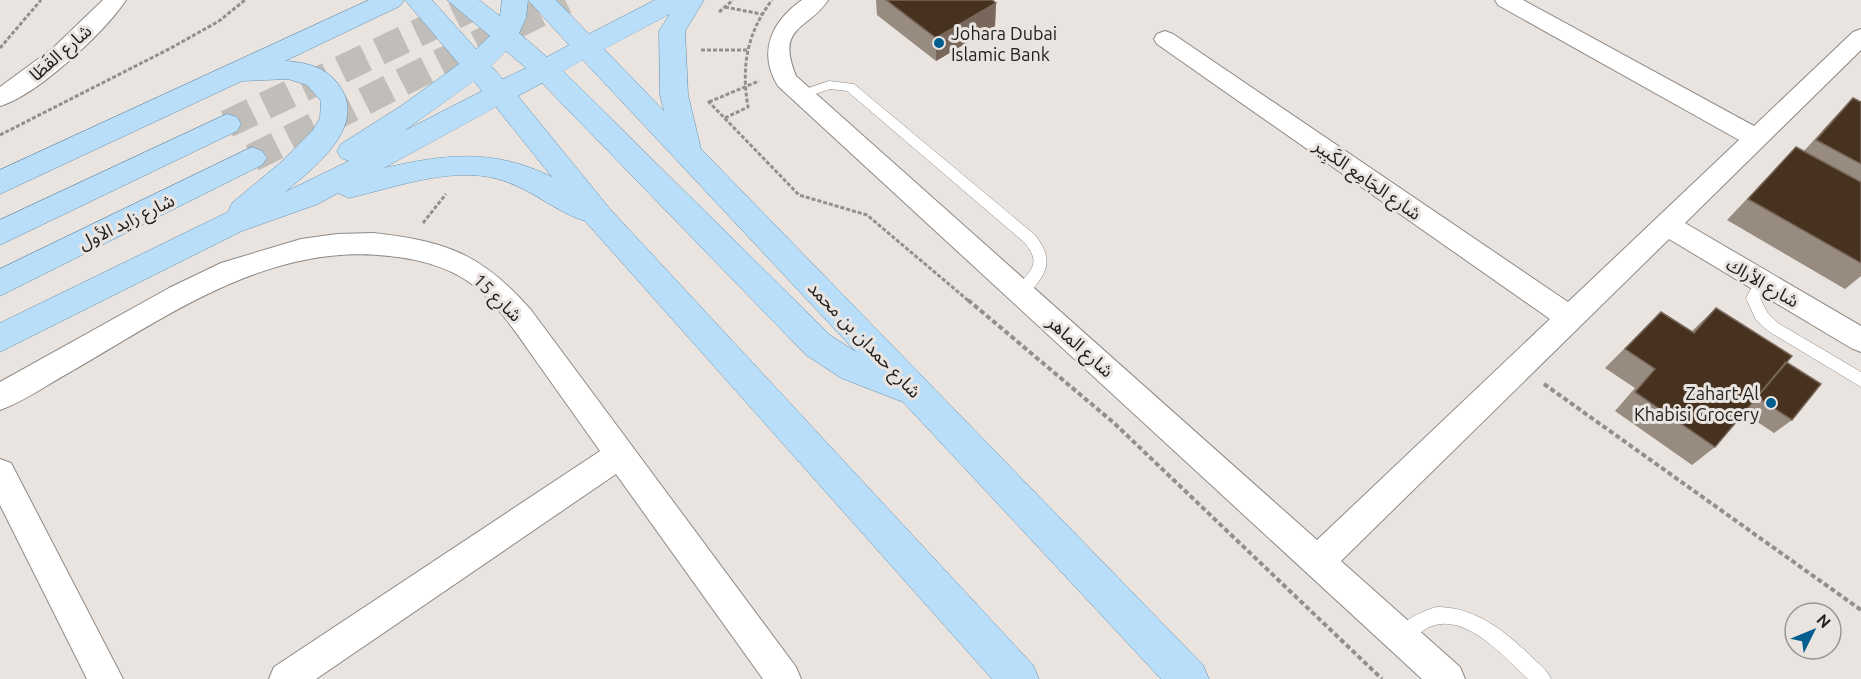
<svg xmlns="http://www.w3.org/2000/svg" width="1861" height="679" font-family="Ubuntu,'Noto Sans Arabic',sans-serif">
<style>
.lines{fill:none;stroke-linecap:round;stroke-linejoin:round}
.primary-tunnel{stroke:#c1bdb9;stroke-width:28;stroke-dasharray:28 14;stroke-linecap:butt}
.lane-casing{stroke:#8f8a86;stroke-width:1}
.street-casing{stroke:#8f8a86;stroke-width:2}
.primary-casing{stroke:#678eaa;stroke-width:1}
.path-far1{stroke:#938f8c;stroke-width:3;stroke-dasharray:4 2;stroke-linecap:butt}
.path{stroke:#938f8c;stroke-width:4;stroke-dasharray:5 3;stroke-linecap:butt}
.lane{fill:#fff;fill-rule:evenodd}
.street{fill:#fff;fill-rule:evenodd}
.primary{fill:#b9def9;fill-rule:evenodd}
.wall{fill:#988b80}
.shaded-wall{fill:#78675a}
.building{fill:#473220;stroke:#78675a;stroke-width:1.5}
.poi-dot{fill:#015e8e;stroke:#e9e4e0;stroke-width:2}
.labels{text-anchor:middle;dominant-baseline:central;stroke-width:6;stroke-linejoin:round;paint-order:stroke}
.poi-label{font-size:18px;fill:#23211f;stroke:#e9e4e0;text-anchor:start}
.street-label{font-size:18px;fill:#23211f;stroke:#e9e4e0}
</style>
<rect width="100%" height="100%" fill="#e9e4e0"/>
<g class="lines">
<path class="primary-tunnel" d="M 227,124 L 487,0
M 252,158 L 565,0"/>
<g class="lane-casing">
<path id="lane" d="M 829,81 L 854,84 L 1035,235 C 1055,260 1047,275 1026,296 L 1016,296 L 1014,292 C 1025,272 1045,268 1025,243 L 847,91 L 830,89 L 801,99 L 795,95 L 797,92 Z
M 1762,276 L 1769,282 L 1760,298 L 1767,312 L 1778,323 L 1861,372 L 1861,387 L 1768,331 L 1756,320 L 1746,298 L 1757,278 Z
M 1437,607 C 1475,607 1503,630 1530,655 C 1537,663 1547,669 1551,679 L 1528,679 C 1506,659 1467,613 1432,626 C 1420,630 1413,642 1401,647 L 1395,644 L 1392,638 C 1399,622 1421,611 1437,607 Z"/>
</g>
<g class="street-casing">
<path id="street" d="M 103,0 L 126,0 C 105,32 36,96 0,106 L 0,87 L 53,48 Z
M 802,0 L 828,0 C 809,30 775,25 796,76 L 1317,540 L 1550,319 L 1157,44 L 1154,39 L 1157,34 L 1165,31 L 1173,34 L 1568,302 L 1739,140 L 1498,5 L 1495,0 L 1523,0 L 1754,126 L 1853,32 L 1861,29 L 1861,50 L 1685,223 L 1861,326 L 1861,352 L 1851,348 L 1669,239 L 1341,561 L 1460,667 L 1465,679 L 1422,679 L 778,86 C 757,52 772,21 802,0 Z
M 373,233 C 446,241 482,254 531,310 L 796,667 L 801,679 L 763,679 L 616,474 L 316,679 L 269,679 L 274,667 L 600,451 C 578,420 556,389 534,358 C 517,334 500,308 477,288 C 453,268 420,259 389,256 C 270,242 169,315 72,371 C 48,384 25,401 0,410 L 0,382 L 169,288 L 221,263 L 301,239 L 337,234 Z
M 0,459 L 11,463 L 123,679 L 87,679 L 0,505 Z"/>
</g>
<g class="primary-casing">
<path id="primary" d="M 369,0 L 404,0 L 400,6 L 285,61 C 307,62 329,68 341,88 C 366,128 314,168 285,192 L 349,161 L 341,158 L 337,151 L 341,144 L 401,106 L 459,64 L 405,0 L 432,0 L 476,49 L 490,36 L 447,0 L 479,0 L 500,16 L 502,0 L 528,0 L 526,18 L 519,33 L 547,57 L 569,45 L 528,0 L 556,0 L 589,34 L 655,0 L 704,0 L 685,31 L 688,95 L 701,149 L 1203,665 L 1209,679 L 1161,679 L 903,402 L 841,378 L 806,355 L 542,83 L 518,96 L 610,209 L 1033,665 L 1039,679 L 992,679 L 585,221 C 558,213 535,192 507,182 C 459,163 397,187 349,198 L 338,193 L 318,204 L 242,231 L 0,352 L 0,323 L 228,212 L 232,203 L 280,163 L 313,130 L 320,118 L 321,101 L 307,85 L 288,79 L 242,81 L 0,194 L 0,170 ZM 670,14 L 659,31 L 660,95 L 664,111 L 604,49 ZM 506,51 L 526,68 L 503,79 L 491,66 ZM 583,60 L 856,352 L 830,335 L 563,71 ZM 474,81 L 482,91 L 404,131 ZM 496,107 L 552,177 C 493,148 446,154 384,168 Z
M 227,114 L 237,117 L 241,124 L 237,131 L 0,245 L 0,220 Z
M 252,147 L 262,151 L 267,158 L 262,165 L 0,296 L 0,269 Z"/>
</g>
<path class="path-far1" d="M 725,7 L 761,14
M 719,12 L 733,0
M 0,48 L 41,0
M 701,50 L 747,50
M 708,101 L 799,195 L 867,215 L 970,302
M 709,102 L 759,81
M 725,118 L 748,107 C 741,66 747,33 772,0
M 0,135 L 171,48 L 219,21 L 245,0
M 423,223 L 446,194"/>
<path class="path" d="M 968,300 L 1114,423 L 1382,679
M 1544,384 L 1861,610"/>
<use href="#lane" class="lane"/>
<use href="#street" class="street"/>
<use href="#primary" class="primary"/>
</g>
<path class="wall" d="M 876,0 L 992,0 L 996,3 L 995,26 L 936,61 L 877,15 Z
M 1853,98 L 1861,102 L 1861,276 L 1845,289 L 1727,220 L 1796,147 L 1804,151 L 1832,120 Z
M 1716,308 L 1786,362 L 1792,420 L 1774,433 L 1744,413 L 1715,447 L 1692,465 L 1615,411 L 1635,388 L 1605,368 L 1661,312 L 1691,332 Z"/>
<path class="shaded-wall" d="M 996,3 L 995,26 L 936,61 L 936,38 Z"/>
<path class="building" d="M 886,0 L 992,0 L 996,3 L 936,38 Z
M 1853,98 L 1861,102 L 1861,164 L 1816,140 Z
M 1796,147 L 1861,182 L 1861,263 L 1748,199 Z
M 1716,308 L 1792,356 L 1715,447 L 1635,392 L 1655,369 L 1625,349 L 1661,312 L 1694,333 Z
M 1786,362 L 1821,384 L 1792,420 L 1757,397 Z"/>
<g class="poi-dot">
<circle cx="939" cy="43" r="6"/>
<circle cx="1771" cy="403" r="6"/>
</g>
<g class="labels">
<g class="poi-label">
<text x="951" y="33">Johara Dubai<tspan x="951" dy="21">Islamic Bank</tspan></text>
<text x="1759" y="393" text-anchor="end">Zahart Al<tspan x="1759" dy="21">Khabisi Grocery</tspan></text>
</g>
<g class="street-label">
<text transform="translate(60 52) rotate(-41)">شارع القَطَا</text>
<text transform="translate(1368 179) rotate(35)">شارع الجَامِع الكَبِير</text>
<text transform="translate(126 221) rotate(-26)">شارع زايد الأول</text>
<text transform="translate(1763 282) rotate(30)">شارع الأراك</text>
<text transform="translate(498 297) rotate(44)">شارع 15</text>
<text transform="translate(865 339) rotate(46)">شارع حمدان بن محمد</text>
<text transform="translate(1081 346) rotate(42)">شارع الماهر</text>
</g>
</g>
<g transform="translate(1813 631) rotate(47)"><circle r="28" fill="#e9e4e0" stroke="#9a9693" stroke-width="1.5"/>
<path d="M0-4.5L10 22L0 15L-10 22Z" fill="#015e8e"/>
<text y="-9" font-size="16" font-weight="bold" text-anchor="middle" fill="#23211f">N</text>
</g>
</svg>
